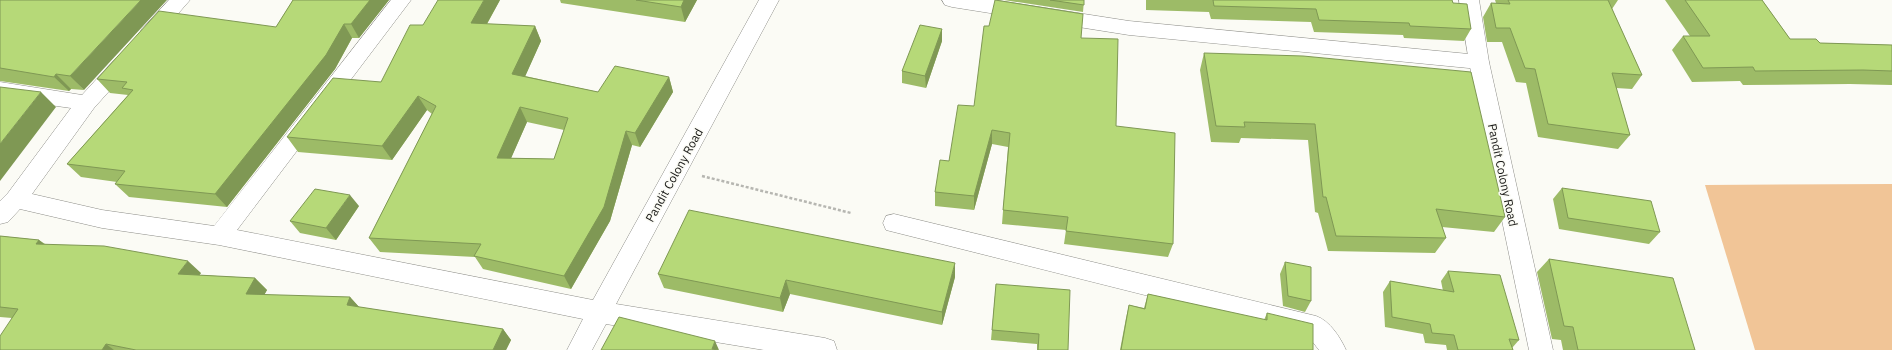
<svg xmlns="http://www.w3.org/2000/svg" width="1892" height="350" font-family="'IBM Plex Sans',sans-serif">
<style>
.green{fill:#f1c597}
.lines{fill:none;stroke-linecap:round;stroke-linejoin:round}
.street-casing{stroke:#8d8d88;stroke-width:1}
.secondary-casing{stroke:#8d8d88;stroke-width:1}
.path{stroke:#b6b6b1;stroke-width:2.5;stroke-dasharray:3 2;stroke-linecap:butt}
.street{fill:#fff;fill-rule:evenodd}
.secondary{fill:#fff;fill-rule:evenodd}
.wall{fill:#9dbb67;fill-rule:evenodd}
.shaded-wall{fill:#7f9854}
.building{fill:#b6d978;stroke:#7f9854;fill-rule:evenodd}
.labels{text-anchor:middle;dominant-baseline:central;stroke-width:3;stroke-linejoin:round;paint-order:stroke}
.street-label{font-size:12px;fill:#1a1a18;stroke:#fbfbf5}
</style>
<rect width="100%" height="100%" fill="#fbfbf5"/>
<path class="green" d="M 1892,184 L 1892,350 L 1755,350 L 1705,185 Z"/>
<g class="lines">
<g class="street-casing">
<path id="street" d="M 169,0 L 190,0 L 156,39 L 149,41 L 142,39 L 139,34 L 142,29 Z
M 391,0 L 411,0 L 237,230 L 593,300 L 759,0 L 779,0 L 616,304 L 825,338 L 834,341 L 837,350 L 764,350 L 606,324 L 592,350 L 567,350 L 583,319 L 219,245 L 102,228 L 20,209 L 8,222 L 0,224 L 0,201 L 8,193 L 71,108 L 0,98 L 0,82 L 82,95 L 115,59 L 122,57 L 129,59 L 132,64 L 129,69 L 94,108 L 32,194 L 102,210 L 214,226 Z
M 942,0 L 994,0 L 1129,21 L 1479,55 L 1486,57 L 1489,62 L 1486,67 L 1479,69 L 1129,35 L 952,7 L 945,5 Z
M 894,214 L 1316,316 C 1330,321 1340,337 1346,350 L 1319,350 L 1308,336 L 894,232 L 886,230 L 883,223 L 886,216 Z"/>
</g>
<g class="secondary-casing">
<path id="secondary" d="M 1459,0 L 1479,0 L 1489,62 L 1553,350 L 1529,350 L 1469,62 Z"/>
</g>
<path class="path" d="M 702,176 L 851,213"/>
<use href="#street" class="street"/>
<use href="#secondary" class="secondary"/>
</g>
<path class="wall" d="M 0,0 L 84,90 L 71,89 L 69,91 L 0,81 L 0,82 Z
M 293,0 L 389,0 L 359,38 L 352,38 L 335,69 L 227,207 L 129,197 L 115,184 L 117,182 L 81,177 L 67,164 L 128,95 L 110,93 L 97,79 L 276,27 Z
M 500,0 L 487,24 L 535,26 L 541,41 L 525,76 L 598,92 L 669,77 L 673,92 L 640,147 L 632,145 L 610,221 L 571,289 L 483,269 L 475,257 L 380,252 L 369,238 L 432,114 L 427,110 L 392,160 L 298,152 L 287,137 L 381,82 L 423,25 ZM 527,122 L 564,130 L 554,159 L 511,158 Z
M 560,0 L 697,0 L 685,22 L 561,3 Z
M 1004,0 L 1084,0 L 1083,12 Z
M 1146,0 L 1452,0 L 1453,3 L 1471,29 L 1464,41 L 1404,38 L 1403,35 L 1314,32 L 1311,22 L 1211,19 L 1209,12 L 1146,10 Z
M 1495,0 L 1618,0 L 1612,9 L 1642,75 L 1632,89 L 1616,88 L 1630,135 L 1618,149 L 1538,137 L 1526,83 L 1516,82 L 1502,42 L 1487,42 L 1483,17 L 1491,3 L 1496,3 Z
M 1665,0 L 1762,0 L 1790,39 L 1820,43 L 1892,45 L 1892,85 L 1850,84 L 1743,85 L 1740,81 L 1692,82 L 1672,50 L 1683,36 L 1690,36 Z
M 942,29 L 942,41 L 926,88 L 902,83 L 902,71 Z
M 1204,53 L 1505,217 L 1494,232 L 1442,227 L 1446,238 L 1435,253 L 1328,251 L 1318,213 L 1315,212 L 1308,140 L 1241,138 L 1239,143 L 1211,142 L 1200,70 Z
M 974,106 L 1116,126 L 1173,244 L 1168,257 L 1064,244 L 1066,230 L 1002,224 L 1008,147 L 992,144 L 974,210 L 935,206 L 935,192 Z
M 1562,188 L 1660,232 L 1649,244 L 1559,229 L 1553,199 Z
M 359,206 L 336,240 L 300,233 L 290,221 Z
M 0,236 L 39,240 L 45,244 L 201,273 L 199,275 L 255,278 L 267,290 L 264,295 L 350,297 L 359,307 L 503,329 L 511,340 L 506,350 L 0,350 L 12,318 L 0,317 Z
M 1549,259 L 1695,350 L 1563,350 L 1561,340 L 1552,339 L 1537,272 Z
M 1285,262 L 1311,301 L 1305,312 L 1283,306 L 1280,274 Z
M 1448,271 L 1519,340 L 1512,348 L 1513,350 L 1447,350 L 1446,345 L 1425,343 L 1423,334 L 1385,327 L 1383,292 L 1390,281 L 1443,291 L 1441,281 Z
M 658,274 L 955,277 L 942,325 L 790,294 L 783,312 L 664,288 Z
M 996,284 L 1068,350 L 1037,350 L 1037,344 L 991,340 Z
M 1148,294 L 1264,320 L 1267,313 L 1313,350 L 1120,350 L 1126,318 L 1129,305 L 1144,308 Z"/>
<path class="shaded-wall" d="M 141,0 L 167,0 L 84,90 L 70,76 Z
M 370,0 L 389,0 L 359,38 L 351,24 Z
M 484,0 L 500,0 L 479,38 L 471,23 Z
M 684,0 L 697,0 L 685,22 L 681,7 Z
M 344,24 L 352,38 L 335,69 L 227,207 L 215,194 Z
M 535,26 L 541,41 L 520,88 L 512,74 Z
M 942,29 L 942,41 L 926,88 L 925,76 Z
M 56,74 L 71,89 L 69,91 L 54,77 Z
M 669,77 L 673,92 L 640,147 L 635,133 Z
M 41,92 L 56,107 L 0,181 L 0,144 Z
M 418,96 L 427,110 L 392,160 L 382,146 Z
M 520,107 L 527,122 L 505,172 L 497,158 Z
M 992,130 L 992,144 L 974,210 L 974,196 Z
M 626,131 L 632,145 L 610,221 L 571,289 L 564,276 Z
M 350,195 L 359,206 L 336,240 L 326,228 Z
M 39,240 L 54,252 L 36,244 Z
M 188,261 L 201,273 L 191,286 L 178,274 Z
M 955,263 L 955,277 L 942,325 L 942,312 Z
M 255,278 L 267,290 L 258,306 L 246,294 Z
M 786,280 L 790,294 L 783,312 L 780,298 Z
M 350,297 L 360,308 L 347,305 Z
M 503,329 L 511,340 L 506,350 L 493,350 Z
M 715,341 L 719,350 L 712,349 Z
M 106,344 L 114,350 L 102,350 Z"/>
<path class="building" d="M 0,0 L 141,0 L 70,76 L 56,74 L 54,77 L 0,68 Z
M 293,0 L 370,0 L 351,24 L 344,24 L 326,55 L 215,194 L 115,184 L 125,171 L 67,164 L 133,90 L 122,88 L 127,82 L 97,79 L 159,11 L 276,27 Z
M 438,0 L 484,0 L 471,23 L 535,26 L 512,74 L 598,92 L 615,66 L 669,77 L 635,133 L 626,131 L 604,207 L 564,276 L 474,256 L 481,244 L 369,238 L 436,106 L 418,96 L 382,146 L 287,137 L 333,78 L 381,82 L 410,25 L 423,25 ZM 520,107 L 568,118 L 554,159 L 497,158 Z
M 636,0 L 684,0 L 681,7 Z
M 995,0 L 1083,14 L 1081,38 L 1118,39 L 1116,126 L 1175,133 L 1173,244 L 1066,231 L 1068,217 L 1003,210 L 1010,133 L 992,130 L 974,196 L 935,192 L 940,160 L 949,161 L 958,105 L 974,106 L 984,26 L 989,26 Z
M 1050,0 L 1084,0 L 1084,5 Z
M 1213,0 L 1452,0 L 1453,3 L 1467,4 L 1471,29 L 1410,26 L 1409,23 L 1319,20 L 1316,9 L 1214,6 Z
M 1508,0 L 1608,0 L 1642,75 L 1612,73 L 1630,135 L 1548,124 L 1535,69 L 1525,68 L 1510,28 L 1496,28 L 1491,3 L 1510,4 Z
M 1685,0 L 1762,0 L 1790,39 L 1816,39 L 1820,43 L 1892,45 L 1892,71 L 1863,70 L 1755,71 L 1753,67 L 1703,68 L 1683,36 L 1710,36 Z
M 920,25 L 942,29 L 925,76 L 902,71 Z
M 1204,53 L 1303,56 L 1471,72 L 1505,217 L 1436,209 L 1446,238 L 1336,236 L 1326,197 L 1323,197 L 1315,124 L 1244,122 L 1245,127 L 1216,126 Z
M 0,87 L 41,92 L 0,144 Z
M 1562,188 L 1651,201 L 1660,232 L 1568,218 Z
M 315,189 L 350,195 L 326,228 L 290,221 Z
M 689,210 L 955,263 L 942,312 L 786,280 L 780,298 L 658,274 Z
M 0,236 L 39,240 L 36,244 L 104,246 L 188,261 L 178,274 L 255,278 L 246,294 L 350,297 L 347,305 L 503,329 L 493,350 L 136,350 L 106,344 L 102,350 L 0,350 L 0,336 L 18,309 L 0,307 Z
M 1549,259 L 1673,278 L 1695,350 L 1578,350 L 1573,327 L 1564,326 Z
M 1285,262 L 1311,267 L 1311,301 L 1288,296 Z
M 1448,271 L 1500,275 L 1519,340 L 1509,339 L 1513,350 L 1458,350 L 1454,335 L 1432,333 L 1430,324 L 1392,317 L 1390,281 L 1454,292 Z
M 996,284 L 1070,290 L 1068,350 L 1038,350 L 1039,334 L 992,330 Z
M 1148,294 L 1267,320 L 1267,313 L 1313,324 L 1313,350 L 1121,350 L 1129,305 L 1145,309 Z
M 619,317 L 715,341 L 712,349 L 718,350 L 601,350 Z"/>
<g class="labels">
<g class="street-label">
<text transform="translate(674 175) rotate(-61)">Pandit Colony Road</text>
<text transform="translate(1503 175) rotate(78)">Pandit Colony Road</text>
</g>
</g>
</svg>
